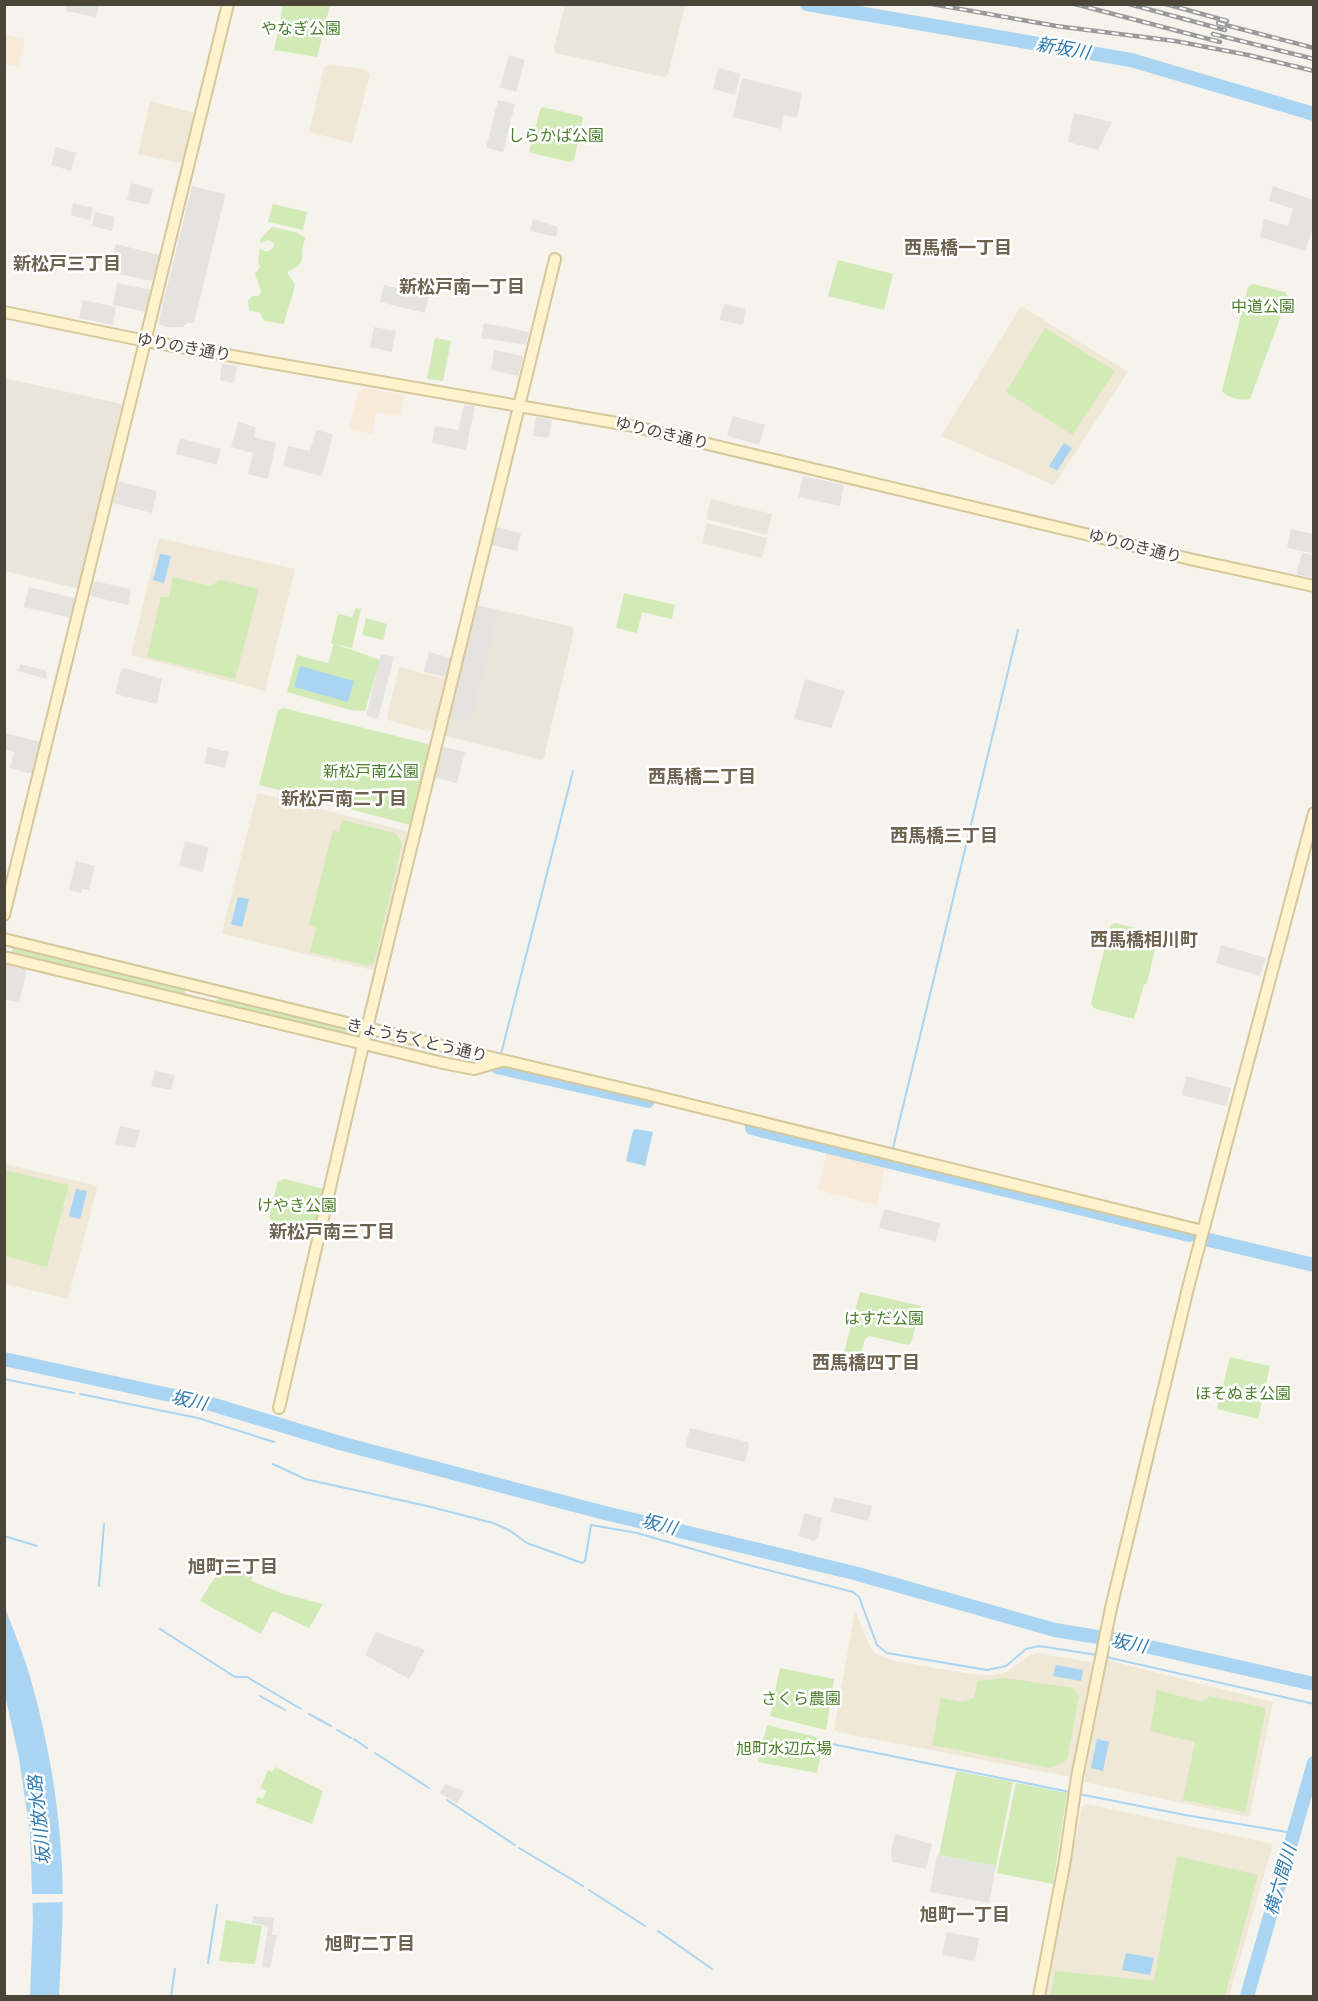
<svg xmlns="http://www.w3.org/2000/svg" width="1318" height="2001" font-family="'Roboto Condensed','Noto Sans JP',sans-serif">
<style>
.residential{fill:#eae5da}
.commercial{fill:#f7ead8}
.education{fill:#efe8d6}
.green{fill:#d2eab5}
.parking{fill:#e5e3e0}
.water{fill:#a9d4f2}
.pier{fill:#f6f3ec}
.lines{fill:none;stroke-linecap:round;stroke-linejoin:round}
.stream{stroke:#a9d4f2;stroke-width:2}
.river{stroke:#a9d4f2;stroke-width:14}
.secondary-casing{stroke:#d6c79b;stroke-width:14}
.secondary{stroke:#fff3cd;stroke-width:10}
.rail-casing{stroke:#9a9a9a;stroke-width:4.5}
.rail{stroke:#fff;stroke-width:2;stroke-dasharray:7;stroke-linecap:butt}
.labels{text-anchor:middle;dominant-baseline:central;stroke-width:5;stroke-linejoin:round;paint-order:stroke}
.park-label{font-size:16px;fill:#4a7f2a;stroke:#fff}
.street-label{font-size:16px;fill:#4b4439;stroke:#fff}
.water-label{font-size:18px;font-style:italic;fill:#2e7ab2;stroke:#fff}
.neighbourhood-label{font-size:18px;font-weight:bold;fill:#6e6250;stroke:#fff}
</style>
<rect width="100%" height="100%" fill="#f6f3ec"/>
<path class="residential" d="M 565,5 L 685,5 L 668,75 L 664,77 L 556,53 L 554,48 Z
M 4,378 L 122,404 L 80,589 L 5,571 Z
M 711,499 L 772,514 L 767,535 L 706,519 Z
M 707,523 L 767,538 L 762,558 L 702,543 Z
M 477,605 L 570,626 L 573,629 L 574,631 L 544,757 L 542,760 L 446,736 L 444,732 L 474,607 Z"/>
<path class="commercial" d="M 5,34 L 25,39 L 18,67 L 5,64 Z
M 364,388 L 404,395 L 400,416 L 376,412 L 372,434 L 349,428 L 358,392 Z
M 827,1152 L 885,1165 L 877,1205 L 818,1190 Z"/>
<path class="education" d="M 329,64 L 367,70 L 370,75 L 352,143 L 309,132 L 324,68 Z
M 150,101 L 195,113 L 184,161 L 179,163 L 138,154 Z
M 1021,306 L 1128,372 L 1054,485 L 941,436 Z
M 159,538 L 295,569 L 265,691 L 131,655 Z
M 399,667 L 445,679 L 433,729 L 427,731 L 388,720 L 387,717 Z
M 259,793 L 406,831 L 408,834 L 376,969 L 372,970 L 223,934 L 222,932 L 257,794 Z
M 5,1164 L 94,1185 L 97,1188 L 68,1299 L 5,1284 Z
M 855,1611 L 869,1645 L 876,1654 L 894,1661 L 971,1674 L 992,1675 L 1007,1672 L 1028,1656 L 1038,1653 L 1090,1662 L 1092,1666 L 1071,1777 L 837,1732 L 834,1729 Z
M 1107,1660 L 1273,1702 L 1250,1815 L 1248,1817 L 1084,1782 Z
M 1087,1804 L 1273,1844 L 1229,1996 L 1046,1996 L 1082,1806 Z"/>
<path class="green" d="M 283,5 L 330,5 L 317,57 L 274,50 Z
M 542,107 L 581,116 L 583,119 L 574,160 L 570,162 L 531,153 L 529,151 L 540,110 Z
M 273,204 L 307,212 L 303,230 L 268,222 Z
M 272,227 L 296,232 L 306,238 C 296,254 312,262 287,272 L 295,285 C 292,299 287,310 284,324 L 264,321 L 260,313 L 249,310 L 248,301 L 252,296 L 259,296 L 261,291 L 255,274 L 260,267 L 258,261 L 260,248 C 265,252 267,253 273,248 L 274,244 L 269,240 L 260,243 L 261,238 Z
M 838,260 L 893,274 L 884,310 L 828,296 Z
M 1253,284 L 1285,292 L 1288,297 L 1250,399 C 1242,401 1227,398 1222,391 L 1248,287 Z
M 1045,328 L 1115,371 L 1072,435 L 1006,392 Z
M 435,338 L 451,341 L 443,381 L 427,379 Z
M 173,577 L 210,586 L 220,580 L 259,589 L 235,679 L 147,657 L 161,597 L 169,597 Z
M 624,593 L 675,605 L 672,619 L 642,612 L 637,633 L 616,628 Z
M 356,608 L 361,609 L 352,648 L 335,644 L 380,660 L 365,711 L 350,710 L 287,692 L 297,655 L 328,663 L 334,644 L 331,643 L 338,614 L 352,617 Z
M 366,618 L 387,624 L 383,640 L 362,635 Z
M 283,708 L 428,744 L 429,748 L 410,825 L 259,785 L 278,710 Z
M 342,820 L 395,833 L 402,843 L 374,963 L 370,966 L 310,952 L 316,928 L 309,925 L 333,830 L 339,832 Z
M 1114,923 L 1155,932 L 1158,937 L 1147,983 L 1144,985 L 1134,1019 L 1096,1009 L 1093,1007 L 1091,1003 L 1110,926 Z
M 13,947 L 184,989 L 185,990 L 185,995 L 182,997 L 10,956 Z
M 221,997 L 350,1028 L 352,1033 L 350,1036 L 217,1005 L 216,1001 Z
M 4,1170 L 69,1185 L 47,1267 L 5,1256 Z
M 285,1179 L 324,1189 L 315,1229 L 312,1230 L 272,1221 L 269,1217 L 278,1181 Z
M 860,1292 L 921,1306 L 911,1343 L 908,1345 L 869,1336 L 865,1339 L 860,1357 L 844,1352 Z
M 1230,1357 L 1270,1366 L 1258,1419 L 1217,1409 Z
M 222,1566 L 254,1573 L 251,1581 L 284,1594 L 323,1604 L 309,1628 L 273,1611 L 261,1634 L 200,1601 Z
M 780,1668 L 834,1679 L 826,1730 L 770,1716 Z
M 1006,1678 L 1073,1688 L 1079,1696 L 1067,1760 L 1051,1768 L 932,1745 L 941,1698 L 963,1702 L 974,1698 L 978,1681 Z
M 1157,1690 L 1202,1702 L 1209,1696 L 1266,1708 L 1245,1812 L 1183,1800 L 1195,1742 L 1150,1731 Z
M 767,1725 L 820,1738 L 823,1744 L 817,1773 L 758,1762 Z
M 275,1767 L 323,1791 L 312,1824 L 256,1803 L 257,1797 L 263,1799 L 266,1791 L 260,1788 L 268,1770 L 272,1772 Z
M 956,1771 L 1013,1782 L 996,1866 L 939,1855 Z
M 1016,1783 L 1067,1793 L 1053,1884 L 997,1873 Z
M 1177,1856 L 1258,1875 L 1225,1996 L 1050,1996 L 1055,1971 L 1154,1981 Z
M 226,1920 L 262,1926 L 255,1964 L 219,1961 Z"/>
<path class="parking" d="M 67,5 L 99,5 L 96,17 L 66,11 Z
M 509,55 L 525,60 L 516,92 L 500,87 Z
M 718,68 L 740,74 L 735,95 L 713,89 Z
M 742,78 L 802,93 L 797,118 L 784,115 L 781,129 L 733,117 Z
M 498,100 L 515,104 L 503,152 L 486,148 Z
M 1074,113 L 1112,122 L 1098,150 L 1068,142 Z
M 56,147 L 76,153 L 71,171 L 51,165 Z
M 131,183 L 153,189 L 149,205 L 127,200 Z
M 192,186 L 224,194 L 225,196 L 194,323 L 188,323 L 183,327 L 165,327 L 158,324 Z
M 1273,186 L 1313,200 L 1313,228 L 1305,251 L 1260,237 L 1264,219 L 1288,226 L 1293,209 L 1269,201 Z
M 73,203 L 93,208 L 90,220 L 71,215 Z
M 95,212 L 115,217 L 112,231 L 92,226 Z
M 533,219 L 558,227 L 556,237 L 530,231 Z
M 116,244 L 160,255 L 152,281 L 109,272 Z
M 117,283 L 152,290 L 147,312 L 113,305 Z
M 384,285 L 429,296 L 425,313 L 380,302 Z
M 83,300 L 116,307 L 113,325 L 79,318 Z
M 724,304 L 746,309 L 743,325 L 720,320 Z
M 484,323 L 529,332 L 526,345 L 481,338 Z
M 374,327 L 396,331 L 392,352 L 370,347 Z
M 494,350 L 523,356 L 518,376 L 491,370 Z
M 222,364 L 237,366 L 234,383 L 220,380 Z
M 464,405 L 475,406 L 466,450 L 432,443 L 435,426 L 458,430 Z
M 733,416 L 765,425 L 759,445 L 727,436 Z
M 536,417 L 552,420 L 549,438 L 533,436 Z
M 238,422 L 256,427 L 254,437 L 276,443 L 268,479 L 248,474 L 253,453 L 231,447 Z
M 316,430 L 333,434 L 322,476 L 283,466 L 288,446 L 310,451 Z
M 180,438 L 221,449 L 217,465 L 176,454 Z
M 803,476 L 844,485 L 840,506 L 798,497 Z
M 118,481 L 157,491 L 152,513 L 113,503 Z
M 496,527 L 521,533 L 517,551 L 492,545 Z
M 1291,529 L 1313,534 L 1313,553 L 1287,548 Z
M 1302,553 L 1313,555 L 1313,578 L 1296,574 Z
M 94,581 L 131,589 L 128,605 L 91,596 Z
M 29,587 L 75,598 L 71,618 L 24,607 Z
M 477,605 L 498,612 L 471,722 L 448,716 L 474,607 Z
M 429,652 L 451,658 L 446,677 L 424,672 Z
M 381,654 L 394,657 L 378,719 L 366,716 Z
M 20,664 L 45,670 L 47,679 L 18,671 Z
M 124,668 L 162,679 L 157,704 L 115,694 L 121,670 Z
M 805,679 L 845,691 L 831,728 L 794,719 Z
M 4,733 L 41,742 L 33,774 L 10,768 L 14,752 L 5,749 Z
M 208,747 L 229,752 L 225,768 L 204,763 Z
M 445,747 L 465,752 L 457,783 L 433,777 L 440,749 Z
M 185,841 L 209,847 L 203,872 L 179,866 Z
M 76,861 L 95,866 L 89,890 L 82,889 L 81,893 L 69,890 Z
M 1221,945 L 1266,958 L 1260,976 L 1216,963 Z
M 5,964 L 27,970 L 19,1003 L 5,999 Z
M 155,1071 L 175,1075 L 171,1090 L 151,1086 Z
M 1186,1076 L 1231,1088 L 1226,1106 L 1182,1095 Z
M 120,1126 L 140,1130 L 135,1148 L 115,1144 Z
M 884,1209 L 940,1223 L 936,1241 L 879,1228 Z
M 690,1428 L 748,1442 L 749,1446 L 745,1462 L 685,1447 Z
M 834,1497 L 872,1506 L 868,1521 L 831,1512 Z
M 804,1513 L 822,1518 L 818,1538 L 814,1541 L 799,1536 Z
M 376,1632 L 425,1650 L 409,1679 L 365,1655 Z
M 445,1784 L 464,1791 L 457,1804 L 440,1793 Z
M 895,1834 L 932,1844 L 926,1869 L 892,1862 L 891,1853 Z
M 937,1855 L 996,1866 L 989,1903 L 930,1892 Z
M 253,1916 L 274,1918 L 272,1935 L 277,1935 L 270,1968 L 262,1967 L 268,1926 L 252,1923 Z
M 947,1932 L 979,1938 L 975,1961 L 942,1955 Z"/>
<path class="water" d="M 1275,97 L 1313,108 L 1313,119 L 1270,106 Z
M 1064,443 L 1072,448 L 1057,471 L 1049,466 Z
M 160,554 L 171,556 L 164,583 L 153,580 Z
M 300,666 L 354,681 L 348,702 L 294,687 Z
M 238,897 L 249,899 L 242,927 L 231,924 Z
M 635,1129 L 653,1132 L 645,1166 L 626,1161 L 633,1131 Z
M 76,1189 L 87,1191 L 80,1219 L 69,1216 Z
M 4,1605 C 12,1627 21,1648 28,1670 C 47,1734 59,1801 62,1868 C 64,1911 61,1954 59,1996 L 30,1996 L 33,1920 L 30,1833 L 19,1758 L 5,1695 Z
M 1056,1665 L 1083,1670 L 1081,1681 L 1053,1676 Z
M 1097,1739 L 1109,1742 L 1103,1771 L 1091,1768 Z
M 1126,1953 L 1154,1958 L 1150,1975 L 1122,1970 Z"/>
<path class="pier" d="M 29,1894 L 66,1894 L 66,1902 L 29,1903 Z"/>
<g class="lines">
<path class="stream" d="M 501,1054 L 573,771
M 892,1152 L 1018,630
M 4,1379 L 74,1393
M 80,1394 L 198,1418 L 274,1442
M 273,1464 L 305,1479 L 427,1506 L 493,1523 L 509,1530 L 527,1543 L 582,1563 L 585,1561 L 591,1525 L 637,1533 L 741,1563 L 853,1592 L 859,1597 L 877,1645 L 887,1653 L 987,1670 L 1006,1666 L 1026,1649 L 1039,1646 L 1097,1655
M 4,1536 L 37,1546
M 99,1586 L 104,1524
M 160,1629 L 235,1677 L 247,1677 L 301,1709
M 1106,1657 L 1314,1704
M 260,1696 L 285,1710
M 309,1714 L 331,1726
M 337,1730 L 351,1738
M 354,1739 L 367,1748
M 832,1744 L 1070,1792
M 375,1753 L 429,1788
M 1079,1794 L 1185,1815 L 1293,1833
M 447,1800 L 515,1845
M 519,1848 L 583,1886
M 589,1890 L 645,1926
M 658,1931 L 712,1969
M 208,1963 L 217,1905
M 171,1996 L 175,1969"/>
<path class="river" d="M 807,4 L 1131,60 L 1314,114
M 497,1067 L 648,1101
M 752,1128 L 1189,1235
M 1205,1239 L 1314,1265
M 4,1359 L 211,1404 L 340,1443 L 601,1512 L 854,1573 L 1055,1630 L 1123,1641 L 1314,1684
M 1247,1996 L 1314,1763"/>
<g class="secondary-casing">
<path id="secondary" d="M 4,312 L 146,341 L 628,425 L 1194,560 L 1314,586
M 4,915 L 228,4
M 4,939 L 367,1028 L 646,1094 L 1203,1231
M 4,957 L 443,1063 L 474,1069 L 502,1061
M 279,1408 L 367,1028 L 555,259
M 1039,1996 L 1065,1860 L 1077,1777 L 1111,1608 L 1189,1284 L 1314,813"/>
</g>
<use href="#secondary" class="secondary"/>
<g class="rail-casing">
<path id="rail" d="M 932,4 L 1056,26 L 1175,41 L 1248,55 L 1314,71
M 1075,4 L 1220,42
M 1129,4 L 1225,30
M 1166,4 L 1227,21
M 1218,23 L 1314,48
M 1213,34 L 1314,59"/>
</g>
<use href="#rail" class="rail"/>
</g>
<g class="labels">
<g class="park-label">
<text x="301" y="28">やなぎ公園</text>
<text x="556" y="135">しらかば公園</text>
<text x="1263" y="306">中道公園</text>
<text x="371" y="771">新松戸南公園</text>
<text x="297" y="1205">けやき公園</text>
<text x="884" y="1318">はすだ公園</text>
<text x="1243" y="1393">ほそぬま公園</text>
<text x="801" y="1698">さくら農園</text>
<text x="784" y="1748">旭町水辺広場</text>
</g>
<g class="street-label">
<text transform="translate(184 347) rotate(10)">ゆりのき通り</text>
<text transform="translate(662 433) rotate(13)">ゆりのき通り</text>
<text transform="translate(1135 546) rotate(14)">ゆりのき通り</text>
<text transform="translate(417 1040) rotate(13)">きょうちくとう通り</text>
</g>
<g class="water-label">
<text transform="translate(1063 48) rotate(10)">新坂川</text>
<text transform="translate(189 1400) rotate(13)">坂川</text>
<text transform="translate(659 1524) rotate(14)">坂川</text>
<text transform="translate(1129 1643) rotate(11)">坂川</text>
<text transform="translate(39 1820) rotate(-96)">坂川放水路</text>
<text transform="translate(1280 1880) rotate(-74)">横六間川</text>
</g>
<g class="neighbourhood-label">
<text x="958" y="247">西馬橋一丁目</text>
<text x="67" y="263">新松戸三丁目</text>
<text x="462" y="286">新松戸南一丁目</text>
<text x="702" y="776">西馬橋二丁目</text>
<text x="344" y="798">新松戸南二丁目</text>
<text x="944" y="835">西馬橋三丁目</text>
<text x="1144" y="939">西馬橋相川町</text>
<text x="332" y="1231">新松戸南三丁目</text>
<text x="866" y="1362">西馬橋四丁目</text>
<text x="233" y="1566">旭町三丁目</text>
<text x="965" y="1914">旭町一丁目</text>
<text x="370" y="1943">旭町二丁目</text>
</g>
</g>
<rect width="1318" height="2001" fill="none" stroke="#4b4439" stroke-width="12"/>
</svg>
